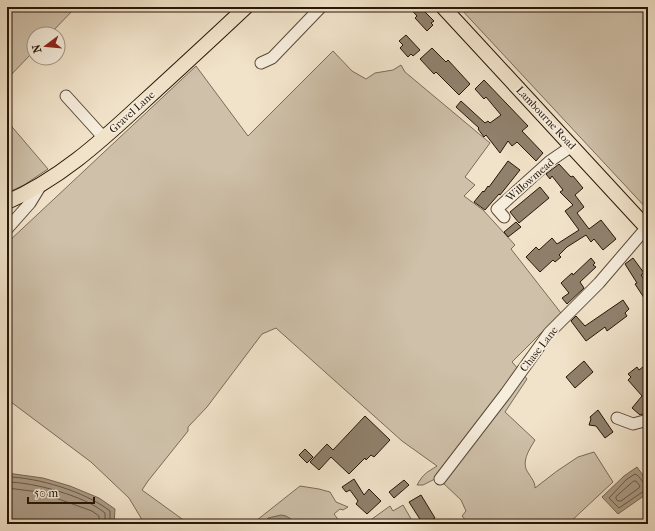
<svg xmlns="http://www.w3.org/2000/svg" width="655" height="531" font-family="'IM FELL French Canon',serif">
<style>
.green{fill:#cec0a9;stroke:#7a6b58}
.water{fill:#ac9d88;stroke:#766755}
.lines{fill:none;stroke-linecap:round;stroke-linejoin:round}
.shore{stroke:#695a48;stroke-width:1}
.building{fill:#90816d;stroke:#261608}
.minor-casing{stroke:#594938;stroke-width:13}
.major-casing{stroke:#261608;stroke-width:16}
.minor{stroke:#f6eddd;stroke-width:11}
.major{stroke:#f1e3ca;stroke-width:14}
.labels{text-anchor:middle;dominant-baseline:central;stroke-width:3.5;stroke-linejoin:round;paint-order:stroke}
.street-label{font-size:11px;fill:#261608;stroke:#f6eddd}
</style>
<rect width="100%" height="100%" fill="#f1e3ca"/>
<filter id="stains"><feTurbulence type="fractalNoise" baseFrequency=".005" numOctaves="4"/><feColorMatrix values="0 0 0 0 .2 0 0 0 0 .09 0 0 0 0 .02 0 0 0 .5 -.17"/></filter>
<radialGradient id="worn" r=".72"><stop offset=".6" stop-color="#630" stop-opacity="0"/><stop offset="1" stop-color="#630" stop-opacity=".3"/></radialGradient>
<path class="green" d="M 7,7 L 76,7 L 50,34 L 34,34 L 34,51 L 7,79 Z
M 459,7 L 648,7 L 648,210 Z
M 333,51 L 352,71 L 366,79 L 375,73 L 393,70 L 401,65 L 405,72 L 490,143 L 465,177 L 475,185 L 464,196 L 483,210 L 515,245 L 511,249 L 561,313 L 512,362 L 519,370 L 437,478 L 423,485 L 417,485 C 424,473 426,473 437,466 L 402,441 L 276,328 L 262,334 L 207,407 L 188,427 L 188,431 L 148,481 L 142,490 L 189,524 L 141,524 L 141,518 L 129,498 L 91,462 L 7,399 L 7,243 L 196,66 L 248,136 Z
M 7,121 L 48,169 L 24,185 L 7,193 Z
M 523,374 L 527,379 L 505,412 L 535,440 C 529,450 520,463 529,474 C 532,479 535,482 535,488 L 557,471 L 578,457 L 594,452 L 613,482 L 568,524 L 469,524 L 462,516 L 466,511 L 461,500 L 442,482 Z
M 300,486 L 319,489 L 330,492 L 336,502 L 348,507 L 343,510 L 340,509 L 334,514 L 340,522 L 343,520 L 344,522 L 339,524 L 252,524 Z
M 403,505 L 414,524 L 365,524 L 390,506 L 393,511 Z"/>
<path class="water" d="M 637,467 L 648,482 L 648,493 L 618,514 L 602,497 L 624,476 Z
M 7,473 L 43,478 L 70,486 L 99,498 L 115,509 L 114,524 L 7,524 Z
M 281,515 L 286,516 L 299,524 L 263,524 L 268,518 Z"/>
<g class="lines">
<path class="shore" d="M 7,477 C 37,477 86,492 110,511 L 110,524
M 634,481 L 636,481 L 640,486 L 639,488 L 621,501 L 618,501 L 616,499 L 616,497 Z
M 7,482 C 33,482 85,496 105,513 L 105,524
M 648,484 C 641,484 641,476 635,474 L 627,479 L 609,498 L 619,508 L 644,491 L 648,490
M 7,488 L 39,492 L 92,511 L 99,516 L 99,524"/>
</g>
<path class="building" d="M 409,7 L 420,7 L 434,21 L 431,23 L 433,25 L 427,31 L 415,18 L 417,16 Z
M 406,35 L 420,50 L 413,56 L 411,54 L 408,57 L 400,48 L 403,45 L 399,41 Z
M 432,48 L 446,62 L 448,60 L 470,84 L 459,95 L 436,72 L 434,74 L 420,59 Z
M 484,80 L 528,126 L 522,131 L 543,153 L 536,161 L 517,142 L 512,146 L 508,141 L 500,153 L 486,135 L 484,137 L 478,129 L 479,128 L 456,107 L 461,101 L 485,123 L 488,121 L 490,123 L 501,115 L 486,97 L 484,99 L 475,89 Z
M 508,161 L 520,170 L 500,195 L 499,194 L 485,210 L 474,202 L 483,191 L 484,192 L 488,186 L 489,187 Z
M 559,164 L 571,177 L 573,176 L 583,188 L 575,195 L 584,207 L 577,213 L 589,229 L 601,220 L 616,239 L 603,250 L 594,239 L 591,242 L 586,235 L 567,247 L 559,255 L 561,257 L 555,262 L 553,260 L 540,272 L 526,257 L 536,247 L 539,250 L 552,238 L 557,244 L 579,230 L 565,211 L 573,205 L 560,192 L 563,190 L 552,176 L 550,179 L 546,174 Z
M 540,187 L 549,198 L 519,223 L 510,212 Z
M 516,222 L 521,227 L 508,237 L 504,232 Z
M 591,258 L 595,263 L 593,265 L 596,267 L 580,282 L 584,288 L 567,304 L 562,298 L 569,293 L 561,283 L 572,273 L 573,275 Z
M 633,258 L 644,273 L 641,275 L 648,285 L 648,304 L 635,284 L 637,283 L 625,264 Z
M 623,300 L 629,309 L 625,313 L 627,316 L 607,331 L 605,327 L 586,341 L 571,321 L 576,316 L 585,326 Z
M 584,361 L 593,372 L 575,388 L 566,377 Z
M 648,363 L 648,412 L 640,415 L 632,408 L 642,396 L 628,380 L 631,377 L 628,374 L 637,367 L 639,370 Z
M 598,410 L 613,432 L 605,438 L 596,426 L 589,425 L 591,419 L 590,417 Z
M 365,416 L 390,440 L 374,457 L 371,455 L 366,460 L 365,458 L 349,474 L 331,457 L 319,470 L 310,462 L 327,444 L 333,450 Z
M 305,449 L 313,457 L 307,463 L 299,455 Z
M 354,479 L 364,495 L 369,489 L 381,501 L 367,514 L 356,504 L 358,501 L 350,490 L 346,492 L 342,487 Z
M 404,480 L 409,485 L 394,498 L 389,492 Z
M 421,495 L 435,518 L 425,524 L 423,524 L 409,502 Z"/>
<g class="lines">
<g class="minor-casing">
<path id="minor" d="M 261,63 L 272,58 L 321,7
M 66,96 L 104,138
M 504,217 L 497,209 L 550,161 L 572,146
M 7,229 L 30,203 L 41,185
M 617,418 L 633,424 L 648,420
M 440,479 L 506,393 L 549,333 L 599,283 L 647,227"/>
</g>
<g class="major-casing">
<path id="major" d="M 443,7 L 648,229
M 7,202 C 58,180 99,143 139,106 C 175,73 211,40 246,7"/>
</g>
<use href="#minor" class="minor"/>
<use href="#major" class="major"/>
</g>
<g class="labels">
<g class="street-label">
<text transform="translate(132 112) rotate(-42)">Gravel Lane</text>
<text transform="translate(546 118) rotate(47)">Lambourne Road</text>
<text transform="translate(530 180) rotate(-41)">Willowmead</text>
<text transform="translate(539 349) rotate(-52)">Chase Lane</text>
</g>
</g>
<rect width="655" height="531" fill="none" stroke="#f1e3ca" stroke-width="24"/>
<rect x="8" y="8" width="639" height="515" fill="none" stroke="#261608" stroke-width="2"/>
<rect x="12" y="12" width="631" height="507" fill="none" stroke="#261608"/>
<g transform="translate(46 46) rotate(254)"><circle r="19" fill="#f6eddd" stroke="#a39788"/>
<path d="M0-3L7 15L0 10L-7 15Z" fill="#8f2418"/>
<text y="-6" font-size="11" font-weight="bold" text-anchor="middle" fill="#261608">N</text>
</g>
<path d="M28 497v6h66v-6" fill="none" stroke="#261608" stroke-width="2"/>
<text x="34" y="497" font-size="12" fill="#261608" stroke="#f6eddd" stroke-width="3" paint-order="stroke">50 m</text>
<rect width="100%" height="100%" filter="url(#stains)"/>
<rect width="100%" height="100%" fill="url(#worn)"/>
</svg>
